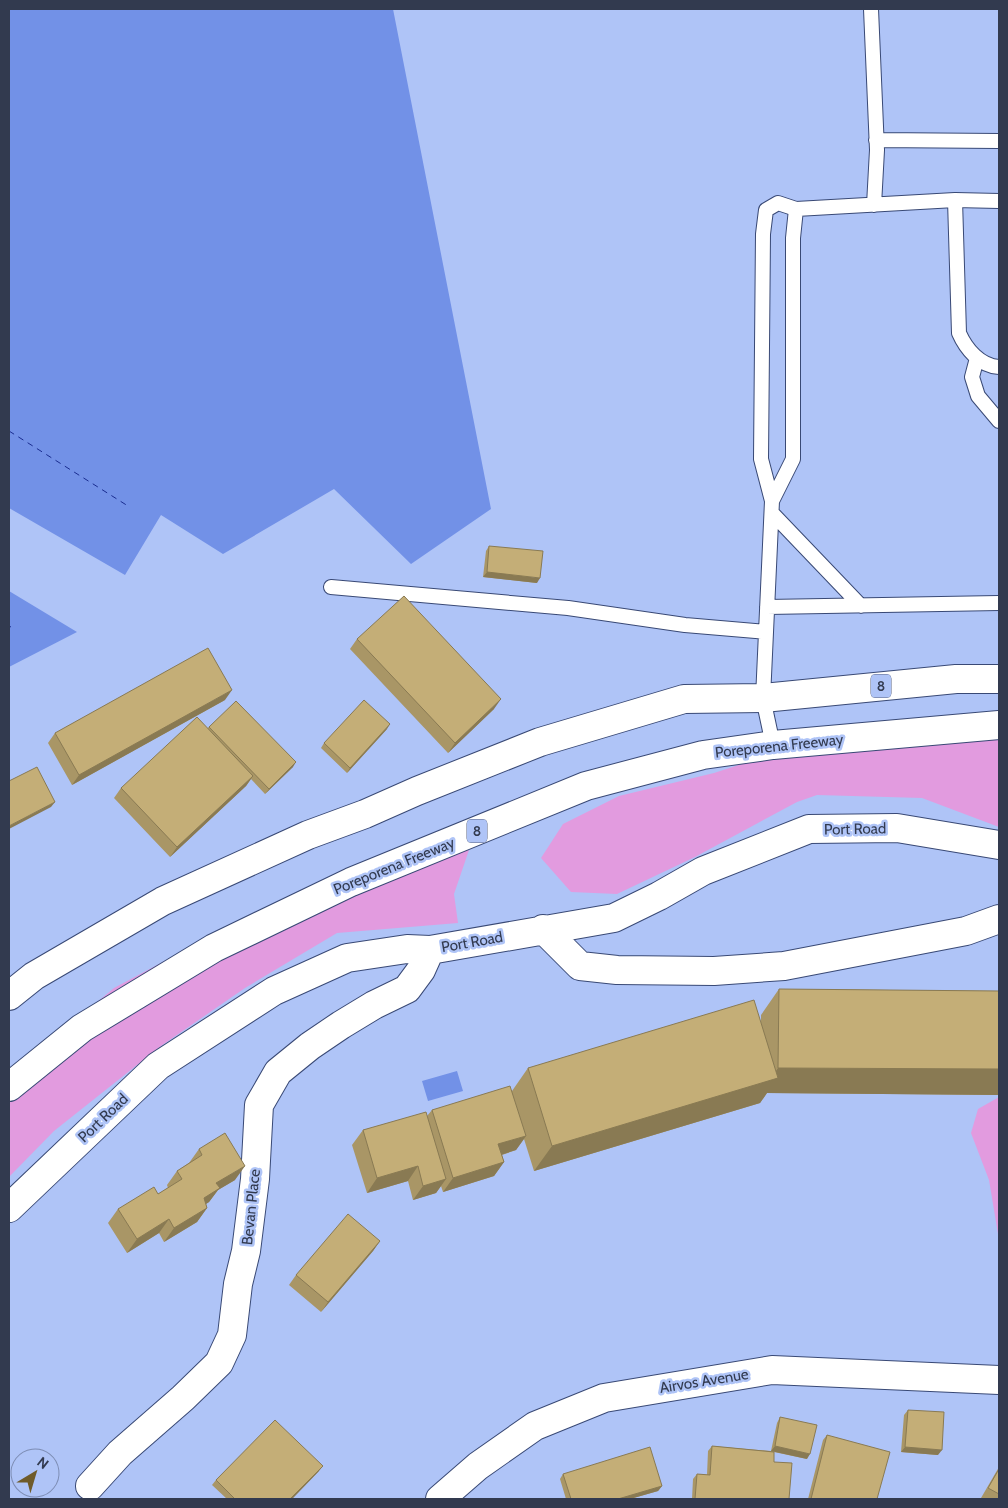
<svg xmlns="http://www.w3.org/2000/svg" width="1008" height="1508" font-family="Cabin,sans-serif">
<style>
.green{fill:#e29bdf}
.water{fill:#7291e7}
.lines{fill:none;stroke-linecap:round;stroke-linejoin:round}
.ferry{stroke:#1a2d90;stroke-width:1;stroke-dasharray:6 5;stroke-linecap:butt}
.service-casing{stroke:#394975;stroke-width:16}
.minor-casing{stroke:#394975;stroke-width:30}
.trunk-casing{stroke:#394975;stroke-width:30}
.service{stroke:#fff;stroke-width:14}
.minor{stroke:#fff;stroke-width:28}
.trunk{stroke:#fff;stroke-width:28}
.wall{fill:#a99666}
.shaded-wall{fill:#897a53}
.building{fill:#c4ae77;stroke:#897a53}
.labels{text-anchor:middle;dominant-baseline:central;stroke-width:5;stroke-linejoin:round;paint-order:stroke}
.shield{fill:#afc4f7;stroke:#586381;stroke-width:1}
.shield-label{font-size:14px;font-weight:bold;fill:#323a4f}
.street-label{font-size:15px;fill:#323a4f;stroke:#afc4f7}
</style>
<rect width="100%" height="100%" fill="#afc4f7"/>
<path class="green" d="M 999,737 L 999,827 L 922,798 L 817,795 L 797,802 L 695,857 L 617,894 L 571,892 L 541,858 L 563,824 L 619,796 L 714,773 L 785,750 Z
M 469,850 L 454,894 L 458,923 L 337,933 L 245,988 L 161,1046 L 54,1131 L 9,1177 L 9,1076 L 114,988 L 236,923 L 410,853 Z
M 999,1097 L 999,1240 L 989,1180 L 971,1133 L 978,1109 Z"/>
<path class="water" d="M 9,9 L 393,9 L 491,509 L 411,564 L 334,489 L 223,554 L 161,515 L 125,575 L 9,508 Z
M 9,591 L 77,632 L 9,667 Z
M 457,1071 L 463,1091 L 428,1101 L 422,1081 Z"/>
<g class="lines">
<path class="ferry" d="M 9,431 L 128,506
M 9,626 L 11,627"/>
<g class="service-casing">
<path id="service" d="M 871,9 L 877,150 L 874,205
M 876,140 L 999,141
M 955,200 L 959,333 C 966,349 980,366 999,367
M 977,358 L 972,377 L 978,396 L 999,421
M 772,501 L 793,459 L 793,238 L 796,209
M 772,513 L 861,606
M 331,587 L 568,608 L 685,625 L 766,632
M 767,607 L 999,603
M 773,745 L 763,698 L 772,501 L 761,459 L 763,234 L 766,210 L 778,203 L 796,209 L 955,200 L 999,201"/>
</g>
<g class="minor-casing">
<path id="minor" d="M 543,929 L 580,966 L 617,970 L 714,971 L 784,966 L 966,931 L 999,919
M 9,1208 L 158,1066 L 274,991 L 347,958 L 407,949 L 430,950 L 614,918 L 659,896 L 703,871 L 809,829 L 897,828 L 999,845
M 90,1486 L 120,1453 L 183,1398 L 219,1363 L 232,1335 L 238,1284 L 246,1251 L 255,1179 L 259,1105 L 278,1072 L 310,1046 L 341,1025 L 374,1005 L 407,989 L 421,970 L 430,950
M 440,1499 L 478,1466 L 535,1426 L 604,1398 L 772,1370 L 999,1380"/>
</g>
<g class="trunk-casing">
<path id="trunk" d="M 9,996 L 34,976 L 163,901 L 308,835 L 365,814 L 417,791 L 540,742 L 684,699 L 763,698 L 956,679 L 999,679
M 9,1087 L 82,1028 L 214,948 L 351,882 L 586,786 L 703,755 L 773,745 L 999,725"/>
</g>
<use href="#service" class="service"/>
<use href="#minor" class="minor"/>
<use href="#trunk" class="trunk"/>
</g>
<path class="wall" d="M 489,546 L 537,583 L 483,577 L 486,551 Z
M 357,639 L 494,709 L 448,753 L 350,649 Z
M 225,700 L 72,785 L 48,743 L 55,733 Z
M 209,727 L 293,767 L 265,794 L 251,779 L 246,786 L 170,857 L 114,798 L 121,788 Z
M 387,729 L 347,773 L 321,748 L 324,743 Z
M 779,989 L 999,991 L 999,1095 L 767,1093 L 760,1103 L 534,1171 L 524,1139 L 516,1150 L 502,1155 L 504,1162 L 494,1176 L 443,1192 L 441,1186 L 436,1193 L 413,1200 L 408,1181 L 367,1193 L 352,1145 L 363,1130 L 427,1116 L 432,1110 L 512,1091 L 528,1068 L 761,1023 L 761,1015 Z
M 199,1149 L 235,1180 L 218,1190 L 209,1202 L 206,1204 L 207,1208 L 197,1222 L 164,1242 L 159,1233 L 127,1253 L 108,1223 L 118,1209 L 158,1194 L 168,1188 L 167,1185 L 177,1171 L 189,1163 Z
M 380,1241 L 373,1251 L 321,1312 L 289,1285 L 296,1275 Z
M 908,1410 L 938,1455 L 901,1452 L 904,1415 Z
M 780,1417 L 807,1459 L 774,1452 L 774,1462 L 789,1499 L 692,1499 L 693,1479 L 697,1474 L 707,1475 L 708,1451 L 712,1446 L 771,1451 L 777,1423 Z
M 827,1435 L 877,1499 L 808,1499 L 823,1440 Z
M 999,1467 L 999,1499 L 983,1499 L 981,1498 Z
M 319,1471 L 292,1499 L 227,1499 L 212,1485 L 216,1480 Z
M 563,1474 L 662,1486 L 658,1491 L 630,1499 L 566,1499 L 560,1479 Z"/>
<path class="shaded-wall" d="M 487,572 L 540,578 L 537,583 L 483,577 Z
M 232,690 L 225,700 L 72,785 L 79,775 Z
M 501,699 L 494,709 L 448,753 L 455,743 Z
M 390,724 L 387,729 L 347,773 L 350,768 Z
M 296,762 L 293,767 L 265,794 L 269,789 Z
M 253,776 L 246,786 L 170,857 L 177,847 Z
M 55,802 L 51,807 L 9,829 L 9,826 Z
M 778,1068 L 999,1069 L 999,1095 L 767,1093 L 760,1103 L 534,1171 L 552,1146 L 770,1080 Z
M 526,1136 L 516,1150 L 488,1159 L 498,1144 Z
M 504,1162 L 494,1176 L 443,1192 L 453,1178 Z
M 245,1166 L 235,1180 L 218,1190 L 209,1202 L 193,1212 L 204,1198 L 216,1183 Z
M 418,1166 L 408,1181 L 367,1193 L 377,1178 Z
M 446,1179 L 436,1193 L 413,1200 L 423,1186 Z
M 207,1208 L 197,1222 L 164,1242 L 174,1228 Z
M 169,1219 L 159,1233 L 127,1253 L 137,1239 Z
M 380,1241 L 373,1251 L 321,1312 L 328,1302 Z
M 775,1446 L 810,1454 L 807,1459 L 771,1451 Z
M 905,1447 L 942,1450 L 938,1455 L 901,1452 Z
M 323,1466 L 319,1471 L 292,1499 L 290,1499 Z
M 662,1486 L 658,1491 L 630,1499 L 618,1499 Z"/>
<path class="building" d="M 489,546 L 543,551 L 540,578 L 487,572 Z
M 404,596 L 501,699 L 455,743 L 357,639 Z
M 208,648 L 232,690 L 79,775 L 55,733 Z
M 364,700 L 390,724 L 350,768 L 324,743 Z
M 236,701 L 296,762 L 269,789 L 209,727 Z
M 197,717 L 253,776 L 177,847 L 121,788 Z
M 37,767 L 55,802 L 9,826 L 9,781 Z
M 779,989 L 999,991 L 999,1069 L 778,1068 Z
M 754,1000 L 778,1078 L 552,1146 L 528,1068 Z
M 510,1086 L 526,1136 L 498,1144 L 504,1162 L 453,1178 L 432,1110 Z
M 426,1112 L 446,1179 L 423,1186 L 418,1166 L 377,1178 L 363,1130 Z
M 225,1133 L 245,1166 L 216,1183 L 220,1188 L 204,1198 L 207,1208 L 174,1228 L 169,1219 L 137,1239 L 118,1209 L 154,1187 L 158,1194 L 182,1179 L 177,1171 L 202,1155 L 199,1149 Z
M 348,1214 L 380,1241 L 328,1302 L 296,1275 Z
M 908,1410 L 944,1412 L 942,1450 L 905,1447 Z
M 780,1417 L 817,1425 L 810,1454 L 775,1446 Z
M 275,1420 L 323,1466 L 290,1499 L 235,1499 L 216,1480 Z
M 827,1435 L 890,1452 L 877,1499 L 811,1499 Z
M 712,1446 L 774,1452 L 774,1462 L 792,1463 L 789,1499 L 695,1499 L 697,1474 L 710,1475 Z
M 650,1447 L 662,1486 L 618,1499 L 571,1499 L 563,1474 Z
M 999,1469 L 999,1494 L 988,1488 Z"/>
<g class="labels">
<g class="shield">
<rect x="871" y="674.5" width="20" height="23" rx="4"/>
<rect x="467" y="819.5" width="20" height="23" rx="4"/>
</g>
<g class="shield-label">
<text x="881" y="686">8</text>
<text x="477" y="831">8</text>
</g>
<g class="street-label">
<text transform="translate(779 746) rotate(-6)">Poreporena Freeway</text>
<text transform="translate(855 829) rotate(-1)">Port Road</text>
<text transform="translate(394 866) rotate(-22)">Poreporena Freeway</text>
<text transform="translate(472 942) rotate(-10)">Port Road</text>
<text transform="translate(103 1118) rotate(-44)">Port Road</text>
<text transform="translate(251 1207) rotate(-84)">Bevan Place</text>
<text transform="translate(704 1381) rotate(-9)">Airvos Avenue</text>
</g>
</g>
<rect width="1008" height="1508" fill="none" stroke="#323a4f" stroke-width="20"/>
<g transform="translate(35 1473) rotate(38)"><circle r="24" fill="#afc4f7" stroke="#7d8db4"/>
<path d="M0-4L9 19L0 12L-9 19Z" fill="#6f5b2a"/>
<text y="-8" font-size="14" font-weight="bold" text-anchor="middle" fill="#323a4f">N</text>
</g>
</svg>
